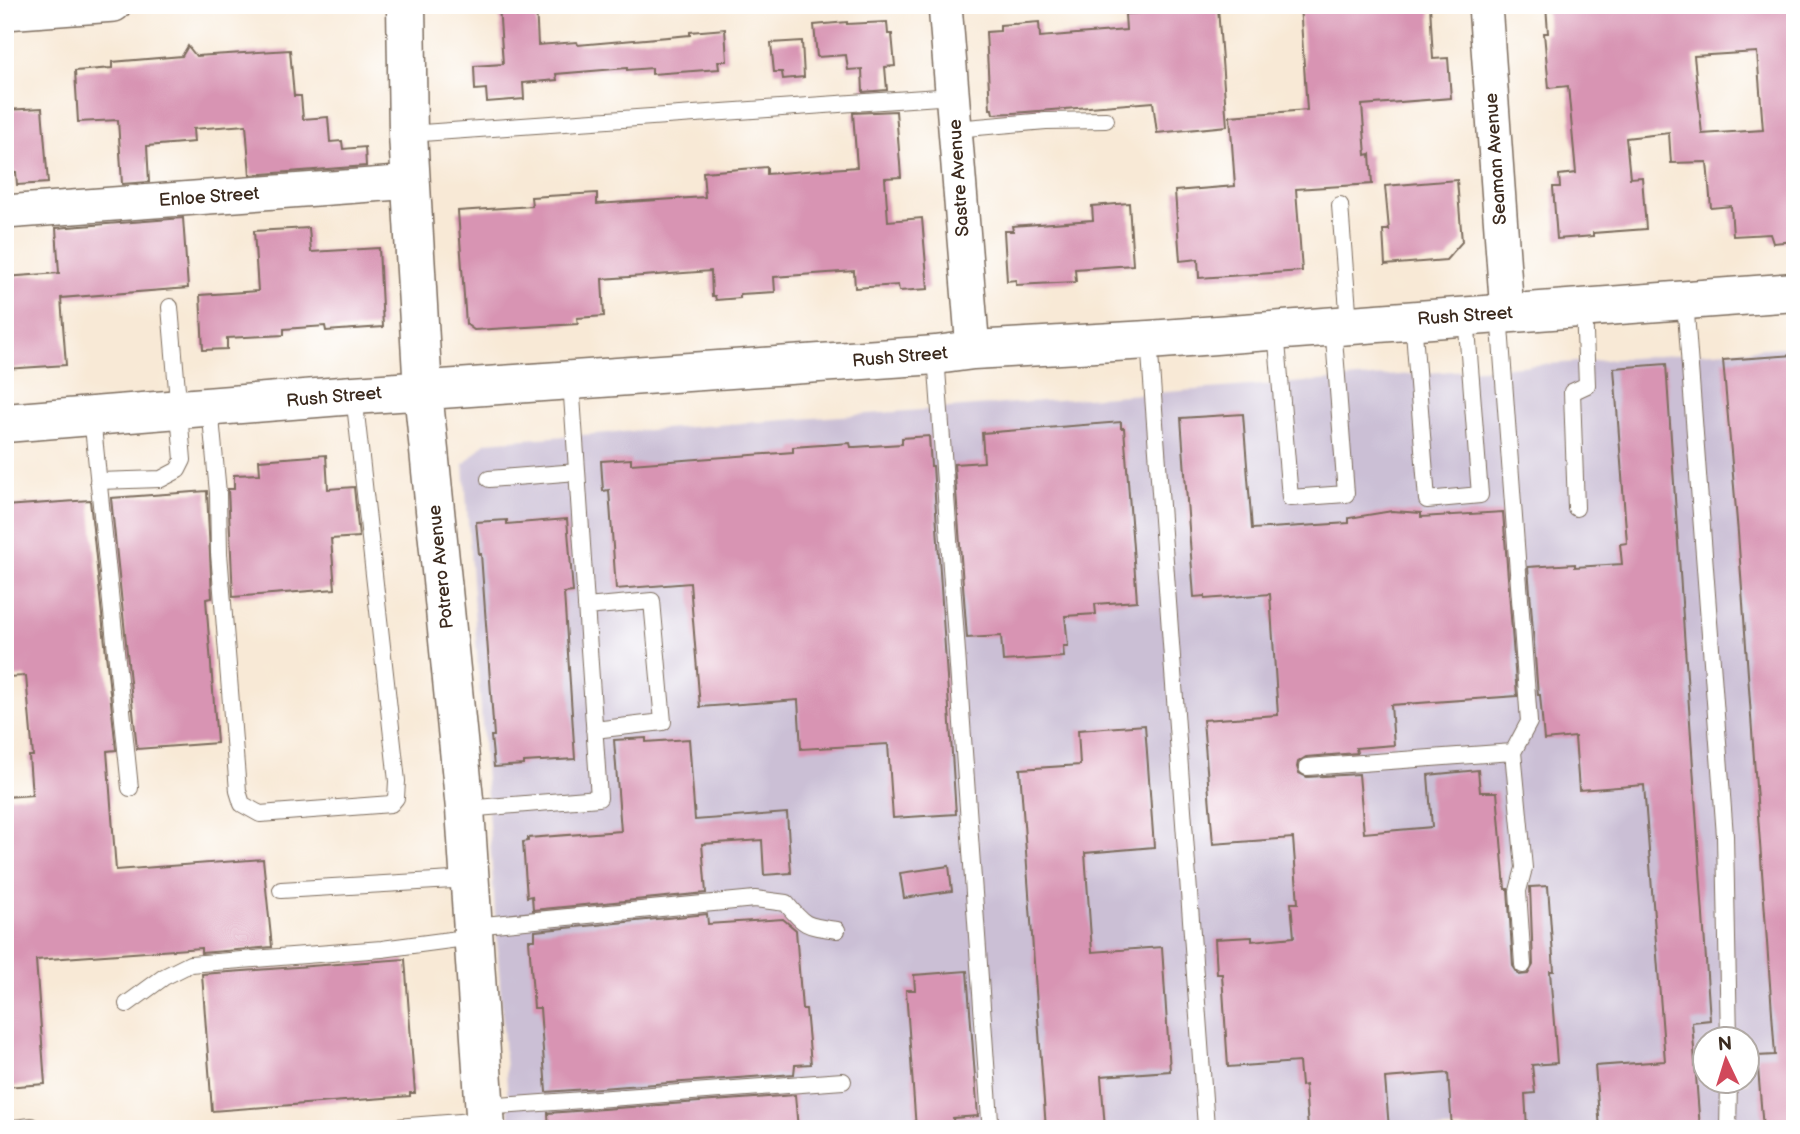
<svg xmlns="http://www.w3.org/2000/svg" width="1800" height="1134" font-family="'Balsamiq Sans',sans-serif">
<style>
.industrial{fill:#cbbfd5;fill-rule:evenodd}
.building{fill:#d894b3;fill-rule:evenodd}
.lines{fill:none;stroke-linecap:round;stroke-linejoin:round}
.lane-casing{stroke:#7d6d5e;stroke-width:18}
.street-casing{stroke:#7d6d5e;stroke-width:36}
.secondary-casing{stroke:#7d6d5e;stroke-width:41}
.lane{stroke:#fff;stroke-width:16}
.street{stroke:#fff;stroke-width:33}
.secondary{stroke:#fff;stroke-width:38}
.labels{text-anchor:middle;dominant-baseline:central;stroke-width:5;stroke-linejoin:round;paint-order:stroke}
.street-label{font-size:18px;fill:#3b2a1e;stroke:#fff}
</style>
<rect width="100%" height="100%" fill="#fff"/>
<filter id="ink" filterUnits="userSpaceOnUse"><feTurbulence type="fractalNoise" baseFrequency=".0143" numOctaves="2"/><feDisplacementMap in="SourceGraphic" scale="14" xChannelSelector="R" yChannelSelector="G"/><feConvolveMatrix kernelMatrix="1 2 1 2 8 2 1 2 1" color-interpolation-filters="sRGB"/></filter>
<filter id="wash" filterUnits="userSpaceOnUse"><feTurbulence type="fractalNoise" baseFrequency=".00686" numOctaves="4" result="noise"/><feDisplacementMap in="SourceGraphic" scale="28" xChannelSelector="R" yChannelSelector="G"/><feGaussianBlur stdDeviation="1.57" result="paint"/><feColorMatrix in="noise" values="0 0 0 0 0 0 0 0 0 0 0 0 0 0 0 0 0 1.4 0 .05"/><feComposite in="paint" operator="in"/></filter>
<g filter="url(#wash)">
<rect width="100%" height="100%" fill="#f8e9d6"/>
<path class="industrial" d="M 1795,346 L 1795,1129 L 510,1129 L 464,464 L 486,442 ZM 1706,1040 L 1748,1040 L 1748,1082 L 1706,1082 Z"/>
<g id="blocks">
<path class="building" d="M 499,5 L 536,5 L 538,45 L 577,42 L 578,45 L 690,35 L 690,32 L 725,29 L 727,61 L 718,61 L 719,69 L 693,71 L 652,74 L 652,68 L 627,70 L 627,68 L 556,74 L 557,80 L 523,83 L 524,99 L 487,102 L 486,89 L 475,90 L 474,66 L 503,64 Z
M 1300,5 L 1430,5 L 1433,59 L 1448,58 L 1451,98 L 1362,105 L 1366,155 L 1370,154 L 1372,184 L 1296,189 L 1302,271 L 1199,278 L 1198,259 L 1180,261 L 1175,191 L 1235,186 L 1230,116 L 1307,110 Z
M 1546,5 L 1795,5 L 1795,241 L 1773,243 L 1770,234 L 1733,236 L 1731,206 L 1711,208 L 1707,162 L 1671,163 L 1669,133 L 1626,138 L 1630,178 L 1642,177 L 1646,229 L 1593,233 L 1593,236 L 1557,239 L 1553,187 L 1560,187 L 1559,175 L 1576,173 L 1568,86 L 1549,88 L 1544,33 L 1548,33 ZM 1757,52 L 1763,130 L 1702,134 L 1694,56 Z
M 1218,8 L 1227,126 L 1157,133 L 1153,102 L 1013,113 L 993,114 L 992,109 L 990,109 L 986,32 L 1000,31 L 1000,25 L 1039,22 L 1040,37 L 1126,30 L 1125,14 Z
M 847,22 L 847,24 L 887,22 L 888,34 L 892,34 L 895,66 L 885,67 L 887,90 L 863,92 L 862,69 L 848,70 L 846,55 L 817,57 L 814,25 Z
M 802,41 L 804,77 L 783,79 L 782,72 L 774,72 L 771,43 Z
M 188,46 L 196,56 L 290,50 L 294,96 L 301,96 L 303,119 L 328,117 L 330,142 L 342,141 L 343,149 L 365,147 L 366,166 L 250,175 L 246,125 L 193,129 L 194,142 L 147,146 L 149,182 L 122,184 L 118,120 L 78,122 L 75,71 L 112,68 L 112,62 L 182,56 Z
M 42,108 L 48,183 L 17,185 L 16,172 L 12,172 L 10,134 L 5,134 L 5,110 Z
M 896,111 L 901,177 L 885,178 L 888,221 L 922,218 L 928,289 L 899,291 L 898,285 L 855,288 L 854,271 L 774,277 L 775,292 L 740,294 L 740,298 L 716,300 L 715,296 L 712,296 L 711,271 L 602,279 L 604,316 L 577,318 L 578,324 L 474,330 L 466,324 L 458,211 L 532,206 L 531,197 L 597,193 L 597,204 L 705,197 L 703,172 L 767,167 L 767,174 L 857,167 L 853,113 Z
M 1457,180 L 1462,242 L 1446,260 L 1385,265 L 1383,230 L 1389,230 L 1385,186 Z
M 1129,203 L 1133,265 L 1075,269 L 1076,282 L 1016,285 L 1016,280 L 1007,281 L 1004,231 L 1013,231 L 1012,226 L 1093,220 L 1092,206 Z
M 183,218 L 188,288 L 61,298 L 66,365 L 5,369 L 5,277 L 59,273 L 56,228 Z
M 309,228 L 311,252 L 379,248 L 383,327 L 326,331 L 325,326 L 284,329 L 284,335 L 227,338 L 227,349 L 203,350 L 200,295 L 258,291 L 254,231 Z
M 1795,355 L 1795,1129 L 1763,1129 L 1757,1056 L 1775,1055 L 1738,533 L 1723,360 Z
M 1666,364 L 1710,1020 L 1692,1022 L 1700,1129 L 1600,1129 L 1595,1066 L 1665,1061 L 1644,785 L 1579,790 L 1575,737 L 1544,740 L 1540,695 L 1538,695 L 1528,567 L 1575,564 L 1575,567 L 1622,564 L 1620,544 L 1627,543 L 1614,368 Z
M 1243,414 L 1252,529 L 1349,523 L 1349,518 L 1392,511 L 1421,513 L 1421,517 L 1503,512 L 1517,696 L 1391,705 L 1394,745 L 1356,748 L 1357,753 L 1306,757 L 1298,762 L 1297,767 L 1299,773 L 1307,777 L 1359,774 L 1364,833 L 1432,827 L 1428,775 L 1478,770 L 1480,792 L 1497,792 L 1505,889 L 1508,889 L 1513,966 L 1519,975 L 1528,974 L 1533,965 L 1530,887 L 1548,886 L 1554,971 L 1550,971 L 1557,1063 L 1532,1065 L 1535,1093 L 1525,1094 L 1527,1129 L 1452,1129 L 1448,1073 L 1385,1078 L 1389,1129 L 1308,1129 L 1305,1085 L 1301,1086 L 1299,1062 L 1228,1067 L 1222,974 L 1217,974 L 1215,939 L 1252,937 L 1252,941 L 1294,937 L 1291,903 L 1298,903 L 1293,838 L 1213,844 L 1203,720 L 1278,715 L 1270,594 L 1205,599 L 1205,596 L 1194,597 L 1181,418 Z
M 1121,422 L 1121,428 L 1124,428 L 1137,601 L 1095,604 L 1096,614 L 1065,616 L 1068,646 L 1063,646 L 1064,657 L 1003,661 L 1001,636 L 967,638 L 954,464 L 984,462 L 982,433 Z
M 929,436 L 931,466 L 933,466 L 956,814 L 893,818 L 888,744 L 801,749 L 798,700 L 700,707 L 690,583 L 616,589 L 609,490 L 603,491 L 601,461 L 631,459 L 631,464 L 793,452 L 793,447 L 850,443 L 851,447 L 855,447 L 902,444 L 902,438 Z
M 326,455 L 328,489 L 354,487 L 359,537 L 331,539 L 335,589 L 233,597 L 228,489 L 234,489 L 234,475 L 260,474 L 259,460 Z
M 207,491 L 212,598 L 206,599 L 217,743 L 137,749 L 111,498 Z
M 90,500 L 116,750 L 107,751 L 116,870 L 263,859 L 272,947 L 201,953 L 201,948 L 36,960 L 45,1084 L 5,1087 L 5,797 L 32,795 L 29,756 L 33,756 L 26,676 L 5,677 L 5,506 Z
M 567,519 L 573,592 L 564,593 L 575,759 L 524,762 L 524,765 L 494,767 L 491,736 L 494,736 L 481,554 L 479,554 L 476,522 L 507,520 L 507,524 Z
M 1145,725 L 1154,847 L 1085,853 L 1092,952 L 1162,947 L 1170,1071 L 1101,1076 L 1105,1129 L 1046,1129 L 1020,769 L 1080,765 L 1078,730 Z
M 646,738 L 646,742 L 689,739 L 695,820 L 787,813 L 791,873 L 764,875 L 762,840 L 702,844 L 706,893 L 533,910 L 532,896 L 527,897 L 523,842 L 528,841 L 528,838 L 621,831 L 614,740 Z
M 949,866 L 952,891 L 904,898 L 900,873 Z
M 707,914 L 708,924 L 783,919 L 796,930 L 802,1009 L 806,1009 L 811,1064 L 795,1065 L 794,1074 L 546,1092 L 540,1008 L 534,1008 L 529,940 L 535,940 L 535,931 Z
M 405,959 L 415,1093 L 410,1093 L 410,1096 L 212,1111 L 202,974 Z
M 967,971 L 978,1116 L 953,1118 L 954,1129 L 916,1129 L 906,990 L 915,990 L 914,975 Z
M 795,1095 L 798,1129 L 549,1129 L 548,1113 Z"/>
</g>
</g>
<g filter="url(#ink)">
<use href="#blocks" fill-opacity="0" stroke="#7d6d5e" stroke-width="2"/>
<g class="lines">
<g class="lane-casing">
<path id="lane" d="M 955,129 L 1046,121 L 1106,120
M 408,134 L 953,96
M 1340,205 L 1349,324
M 1685,300 L 1725,836 L 1729,1040
M 1413,319 L 1427,500 L 1480,495 L 1466,316
M 1276,330 L 1290,498 L 1346,494 L 1333,325
M 1149,340 L 1206,1127
M 936,355 L 990,1120
M 210,407 L 218,493 L 219,553 L 238,791 L 242,804 L 260,814 L 391,804 L 396,798 L 397,781 L 354,395
M 92,417 L 130,788
M 489,479 L 577,472
M 98,481 L 161,479 L 178,470 L 183,460 L 170,307
M 1576,508 L 1572,392 L 1587,385 L 1584,307
M 586,607 L 652,601 L 663,722 L 594,730
M 1513,752 L 1524,868 L 1518,891 L 1523,965
M 1307,767 L 1513,752 L 1529,722 L 1499,313
M 465,809 L 599,798 L 571,381
M 281,890 L 470,879
M 473,926 L 755,899 L 786,903 C 805,927 807,926 837,930
M 127,1004 L 164,977 L 190,964 L 382,949 L 473,937
M 485,1107 L 843,1081
M 5,1129 L 32,1126
M 370,1129 L 486,1120
M 1728,1129 L 1729,1082"/>
</g>
<g class="street-casing">
<path id="street" d="M 945,5 L 973,350
M 1485,5 L 1507,313
M 5,13 L 114,5
M 5,212 L 412,182"/>
</g>
<g class="secondary-casing">
<path id="secondary" d="M 406,5 L 408,134 L 423,391 L 465,809 L 486,1129
M 5,423 L 354,395 L 936,355 L 973,350 L 1149,340 L 1795,292"/>
</g>
<use href="#lane" class="lane"/>
<use href="#street" class="street"/>
<use href="#secondary" class="secondary"/>
</g>
</g>
<g class="labels">
<g class="street-label">
<text transform="translate(1496 159) rotate(-94)">Seaman Avenue</text>
<text transform="translate(959 178) rotate(-94)">Sastre Avenue</text>
<text transform="translate(209 197) rotate(-4)">Enloe Street</text>
<text transform="translate(1465 316) rotate(-4)">Rush Street</text>
<text transform="translate(900 357) rotate(-5)">Rush Street</text>
<text transform="translate(334 397) rotate(-5)">Rush Street</text>
<text transform="translate(441 567) rotate(-96)">Potrero Avenue</text>
</g>
</g>
<rect width="1800" height="1134" fill="none" stroke="#fff" stroke-width="28"/>
<g transform="translate(1726 1060) rotate(356)"><circle r="33" fill="#ffffff" stroke="#b1aaa5" stroke-width="2"/>
<path d="M0-5L12 26L0 18L-12 26Z" fill="#d1495b"/>
<text y="-10" font-size="19" font-weight="bold" text-anchor="middle" fill="#3b2a1e">N</text>
</g>
</svg>
